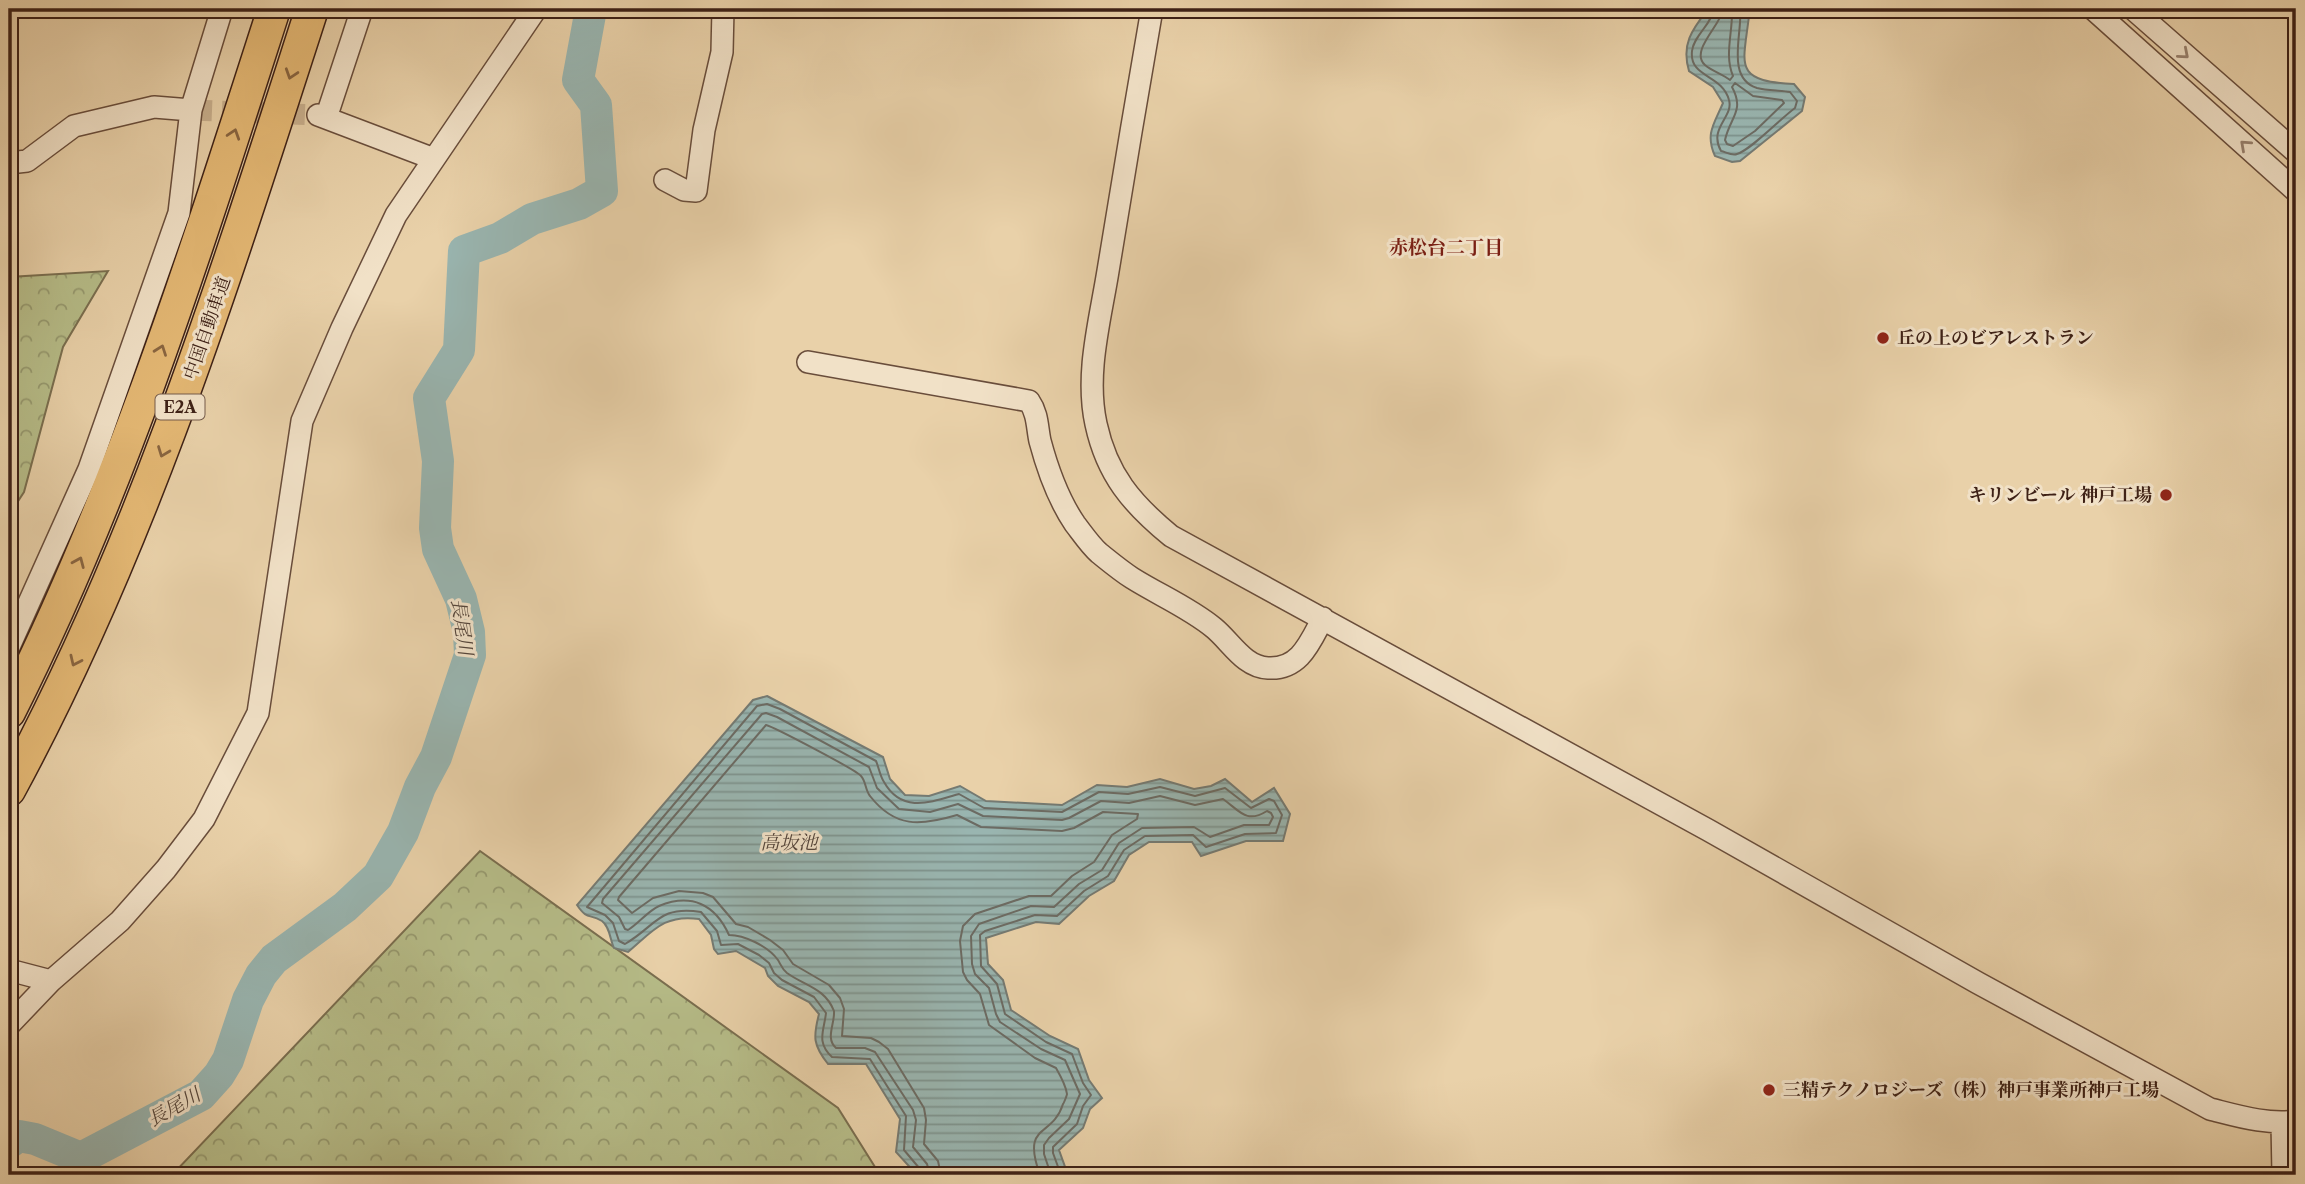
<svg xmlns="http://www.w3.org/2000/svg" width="2305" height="1184" font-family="'Libre Caslon Text','Noto Serif JP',serif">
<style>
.forest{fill:url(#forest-crowns);stroke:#7a6e4f;stroke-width:2}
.water{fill:url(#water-rules);stroke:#757a72;stroke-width:2}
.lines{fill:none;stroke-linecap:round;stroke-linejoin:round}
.shore{stroke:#6c6b63;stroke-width:2}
.river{stroke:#99b5b0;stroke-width:32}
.minor-tunnel{stroke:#c7ae8c;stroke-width:21;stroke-dasharray:21 10;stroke-linecap:butt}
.minor-casing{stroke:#694d3b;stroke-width:24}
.highway-casing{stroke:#3e2116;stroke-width:35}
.minor{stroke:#f1e1c7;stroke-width:21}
.highway{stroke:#e4b874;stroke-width:32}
.oneway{stroke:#98816e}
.oneway2{stroke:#896540}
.poi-dot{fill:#8f2418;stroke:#f1e1c7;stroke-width:2.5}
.labels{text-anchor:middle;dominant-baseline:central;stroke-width:6;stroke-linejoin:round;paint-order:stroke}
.shield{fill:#f1e1c7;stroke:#745b4b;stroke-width:2}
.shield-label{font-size:16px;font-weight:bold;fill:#3e2116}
.street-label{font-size:18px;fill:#3e2116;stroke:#f1e1c7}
.poi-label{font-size:18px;font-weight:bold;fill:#3e2116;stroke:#f1e1c7;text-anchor:start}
.neighbourhood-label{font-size:19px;font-weight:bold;fill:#7a1f14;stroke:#f1e1c7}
.water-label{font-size:19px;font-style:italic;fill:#55463c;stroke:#f1e1c7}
</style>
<defs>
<pattern id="forest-crowns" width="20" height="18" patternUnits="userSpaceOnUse" patternTransform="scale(1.75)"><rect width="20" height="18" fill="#b6bc88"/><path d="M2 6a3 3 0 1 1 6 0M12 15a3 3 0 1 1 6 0" fill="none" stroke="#95986e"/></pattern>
<pattern id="water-rules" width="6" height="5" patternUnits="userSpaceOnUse" patternTransform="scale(1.75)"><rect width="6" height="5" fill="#99b5b0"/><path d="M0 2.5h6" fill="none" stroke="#7e938e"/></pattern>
</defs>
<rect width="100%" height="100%" fill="#e9d1a9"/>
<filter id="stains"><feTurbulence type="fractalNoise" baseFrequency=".00286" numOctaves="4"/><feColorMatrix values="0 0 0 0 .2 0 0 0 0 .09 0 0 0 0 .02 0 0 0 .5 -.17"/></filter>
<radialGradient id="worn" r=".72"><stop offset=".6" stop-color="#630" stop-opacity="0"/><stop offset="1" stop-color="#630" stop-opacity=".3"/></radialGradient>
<path class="forest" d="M 108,271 L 63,347 L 24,492 L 9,515 L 9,277 Z
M 480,851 L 838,1108 L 880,1175 L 172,1175 Z"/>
<path class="water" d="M 1708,9 L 1746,9 L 1749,16 C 1743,66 1733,81 1794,84 L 1805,97 L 1802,111 L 1740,161 L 1732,162 L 1715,156 C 1705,134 1714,124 1723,103 L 1713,87 L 1689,71 C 1681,44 1692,30 1708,9 Z
M 767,696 L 883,757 L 890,779 L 905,795 L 929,796 L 960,786 L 986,801 L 1062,805 L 1097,785 L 1127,787 L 1160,779 L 1194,789 L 1211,786 L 1225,779 L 1252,802 L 1274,788 L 1290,814 L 1283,841 L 1246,841 L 1201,856 L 1192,842 L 1149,842 L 1129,855 L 1114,881 L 1089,896 L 1059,924 L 1036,922 L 986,938 L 988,964 L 1003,980 L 1011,1010 L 1050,1036 L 1078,1049 L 1089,1080 L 1102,1098 L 1090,1109 L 1083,1128 L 1059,1150 L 1068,1175 L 917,1175 L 896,1152 L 900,1119 L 866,1064 L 828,1064 C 813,1045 813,1037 819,1014 L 809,1002 L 778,986 L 768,976 L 765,968 L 736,951 L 718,954 L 714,949 L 711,935 L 699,919 C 664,914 653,931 628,952 L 614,948 C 610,940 610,927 602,921 C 589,913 588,921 577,905 L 753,700 Z"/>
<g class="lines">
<path class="shore" d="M 1714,9 C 1712,24 1694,35 1692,51 C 1689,78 1722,74 1729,100 C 1734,117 1708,128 1721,151 C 1726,152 1732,156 1737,154 C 1751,150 1781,118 1795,108 L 1797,101 L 1790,92 C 1780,90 1768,91 1757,88 C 1725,78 1743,32 1740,9
M 1723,9 C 1722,24 1689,51 1705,65 C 1712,71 1722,74 1730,80 L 1733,76 C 1724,55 1733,32 1732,9
M 1735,83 L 1753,96 L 1782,100 L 1784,103 L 1755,131 L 1733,146 L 1727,144 L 1725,140 C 1730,117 1745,111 1732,87 Z
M 921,1175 L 920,1169 L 904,1150 L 906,1116 L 870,1059 L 832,1057 C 816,1042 824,1031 826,1013 L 814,997 L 782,980 L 774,973 L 769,963 L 759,955 L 738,944 L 721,945 L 717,931 L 701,912 C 659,905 656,926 625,944 L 619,941 L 613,923 L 605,915 L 587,907 L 757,706 L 767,704 L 780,709 L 876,761 C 879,768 880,776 884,782 C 902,814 931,802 959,794 L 984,808 L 1062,812 L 1099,792 L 1128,794 L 1160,787 L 1195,796 L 1225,788 L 1251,808 L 1269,799 L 1274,801 L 1282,815 L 1276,833 L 1245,834 L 1206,847 L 1193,835 L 1145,836 L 1124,850 L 1108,876 L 1084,891 L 1057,916 L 1035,915 L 985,931 L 980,935 L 981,966 L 997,984 L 1005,1014 L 1046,1042 L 1072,1054 L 1083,1083 L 1091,1095 L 1083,1106 L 1077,1124 L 1053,1147 L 1053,1153 L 1061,1175
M 930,1175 L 927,1164 L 913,1147 L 916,1120 L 913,1110 L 875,1052 L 865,1048 L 836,1048 C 825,1038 835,1024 834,1011 C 825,988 805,986 787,973 C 782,969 781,965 778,960 C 768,946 744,935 729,935 C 715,904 691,893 659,906 C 648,911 638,924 628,930 L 625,929 L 619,917 L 602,903 L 603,899 L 762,714 L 766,713 L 777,717 L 869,767 L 877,788 L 899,809 L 930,812 L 958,804 L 983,816 L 1062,820 L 1069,818 L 1101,801 L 1129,803 L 1160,796 L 1195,805 L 1223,799 C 1240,811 1246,824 1267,811 L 1271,813 L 1273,817 L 1269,825 L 1244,825 L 1210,837 L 1194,827 L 1142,828 L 1119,843 L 1102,870 L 1079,884 L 1054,907 L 1031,906 L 979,924 L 971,936 L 972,964 L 975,974 L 989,988 L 996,1014 L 1000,1022 L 1041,1049 L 1065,1060 L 1080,1094 L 1069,1119 L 1049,1138 L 1044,1145 L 1044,1154 L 1051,1175
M 941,1175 L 938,1161 L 924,1144 L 926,1120 L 924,1108 L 888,1049 L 879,1042 L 871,1038 L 842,1036 L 844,1009 L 840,998 L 829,985 L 793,964 L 783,950 L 770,940 L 748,927 L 736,924 L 713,897 L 703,893 L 679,891 L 653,898 L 632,913 L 618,900 L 619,897 L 766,725 C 774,727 858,771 861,776 C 866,781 865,790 870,796 C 895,828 920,826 957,815 L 981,827 L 1062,831 L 1074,828 L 1103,812 L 1138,814 L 1137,819 L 1112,835 L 1094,862 L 1072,876 L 1051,896 L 1029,896 L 975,914 L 963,926 L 960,941 L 963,972 L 967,980 L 980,994 L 989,1025 L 1035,1058 L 1056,1068 C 1060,1075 1066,1086 1067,1094 C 1067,1095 1064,1103 1063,1104 C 1052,1139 1021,1122 1040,1175"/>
<path class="river" d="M 9,1143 L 19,1136 L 35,1139 L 81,1158 L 201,1095 L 219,1075 L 228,1060 L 248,1000 L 261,975 L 274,959 L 345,907 L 378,876 L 403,832 L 420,787 L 436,757 L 470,655 L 469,632 L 461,599 L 438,549 L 435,528 L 438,461 L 429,398 L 459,350 L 464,251 L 500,238 L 532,219 L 579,204 L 602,191 L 596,105 L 578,80 L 591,9"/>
<path class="minor-tunnel" d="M 191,110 L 318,115"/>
<g class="minor-casing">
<path id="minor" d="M 1152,9 C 1137,96 1122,184 1108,271 C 1100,321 1085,374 1096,424 C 1107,475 1132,504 1171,536 L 1708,830 L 1978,983 L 2210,1109 C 2238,1116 2267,1125 2296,1121
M 2093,9 L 2296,191
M 2133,9 L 2296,152
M 318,115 L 434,159
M 326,118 L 362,9
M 9,163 L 27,161 L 74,126 L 154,107 L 191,110
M 665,180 L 684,190 L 696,191 L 704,130 L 722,52 L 723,9
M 808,362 L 1029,401 C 1038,414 1037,427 1040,441 C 1048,471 1058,499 1075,524 C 1082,533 1090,545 1099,553 C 1109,561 1121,571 1132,578 C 1159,595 1190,608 1214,628 C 1231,642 1244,667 1268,668 C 1300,670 1310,642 1323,618
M 9,647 L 89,469 L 179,213 L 191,110 L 222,9
M 9,970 L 51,981
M 9,1025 L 51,981 L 120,921 L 166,869 L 204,819 L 258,713 L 302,421 L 342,328 L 396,215 L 536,9
M 2282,1123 L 2283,1175"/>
</g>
<g class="highway-casing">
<path id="highway" d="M 9,712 C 122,488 197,248 274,9
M 9,790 C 143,543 226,275 312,9"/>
</g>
<use href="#minor" class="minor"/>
<use href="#highway" class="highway"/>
</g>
<defs><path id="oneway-chevron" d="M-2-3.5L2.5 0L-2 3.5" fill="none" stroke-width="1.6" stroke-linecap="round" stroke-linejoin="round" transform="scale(1.75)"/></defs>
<g class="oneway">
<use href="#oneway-chevron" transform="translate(2184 54) rotate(41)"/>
<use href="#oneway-chevron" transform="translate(2245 145) rotate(-138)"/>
</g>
<g class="oneway2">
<use href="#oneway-chevron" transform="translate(291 74) rotate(108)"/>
<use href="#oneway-chevron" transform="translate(234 134) rotate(-72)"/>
<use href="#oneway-chevron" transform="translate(161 350) rotate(-70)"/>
<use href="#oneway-chevron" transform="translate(163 452) rotate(111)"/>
<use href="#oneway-chevron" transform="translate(79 562) rotate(-67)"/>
<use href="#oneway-chevron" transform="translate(75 661) rotate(115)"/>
</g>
<g class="poi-dot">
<circle cx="1883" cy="338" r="7"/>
<circle cx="2166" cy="495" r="7"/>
<circle cx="1769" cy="1090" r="7"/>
</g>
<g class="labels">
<rect class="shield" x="155.5" y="394.5" width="49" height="25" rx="5"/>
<g class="shield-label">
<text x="180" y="407">E2A</text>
</g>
<g class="street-label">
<text transform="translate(207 328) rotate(-71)">中国自動車道</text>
</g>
<g class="poi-label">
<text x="1897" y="338">丘の上のビアレストラン</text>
<text x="2152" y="495" text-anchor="end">キリンビール 神戸工場</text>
<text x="1783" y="1090">三精テクノロジーズ（株）神戸事業所神戸工場</text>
</g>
<g class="neighbourhood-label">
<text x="1446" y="247">赤松台二丁目</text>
</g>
<g class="water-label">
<text transform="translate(462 627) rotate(82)">長尾川</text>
<text x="789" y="842">高坂池</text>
<text transform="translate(174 1107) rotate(-30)">長尾川</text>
</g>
</g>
<rect width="2305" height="1184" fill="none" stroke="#e9d1a9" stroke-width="35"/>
<rect x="10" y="10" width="2284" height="1163" fill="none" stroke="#3e2116" stroke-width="3.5"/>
<rect x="18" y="18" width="2270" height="1149" fill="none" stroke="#3e2116" stroke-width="2"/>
<rect width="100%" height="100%" filter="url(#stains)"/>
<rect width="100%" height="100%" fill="url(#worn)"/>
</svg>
